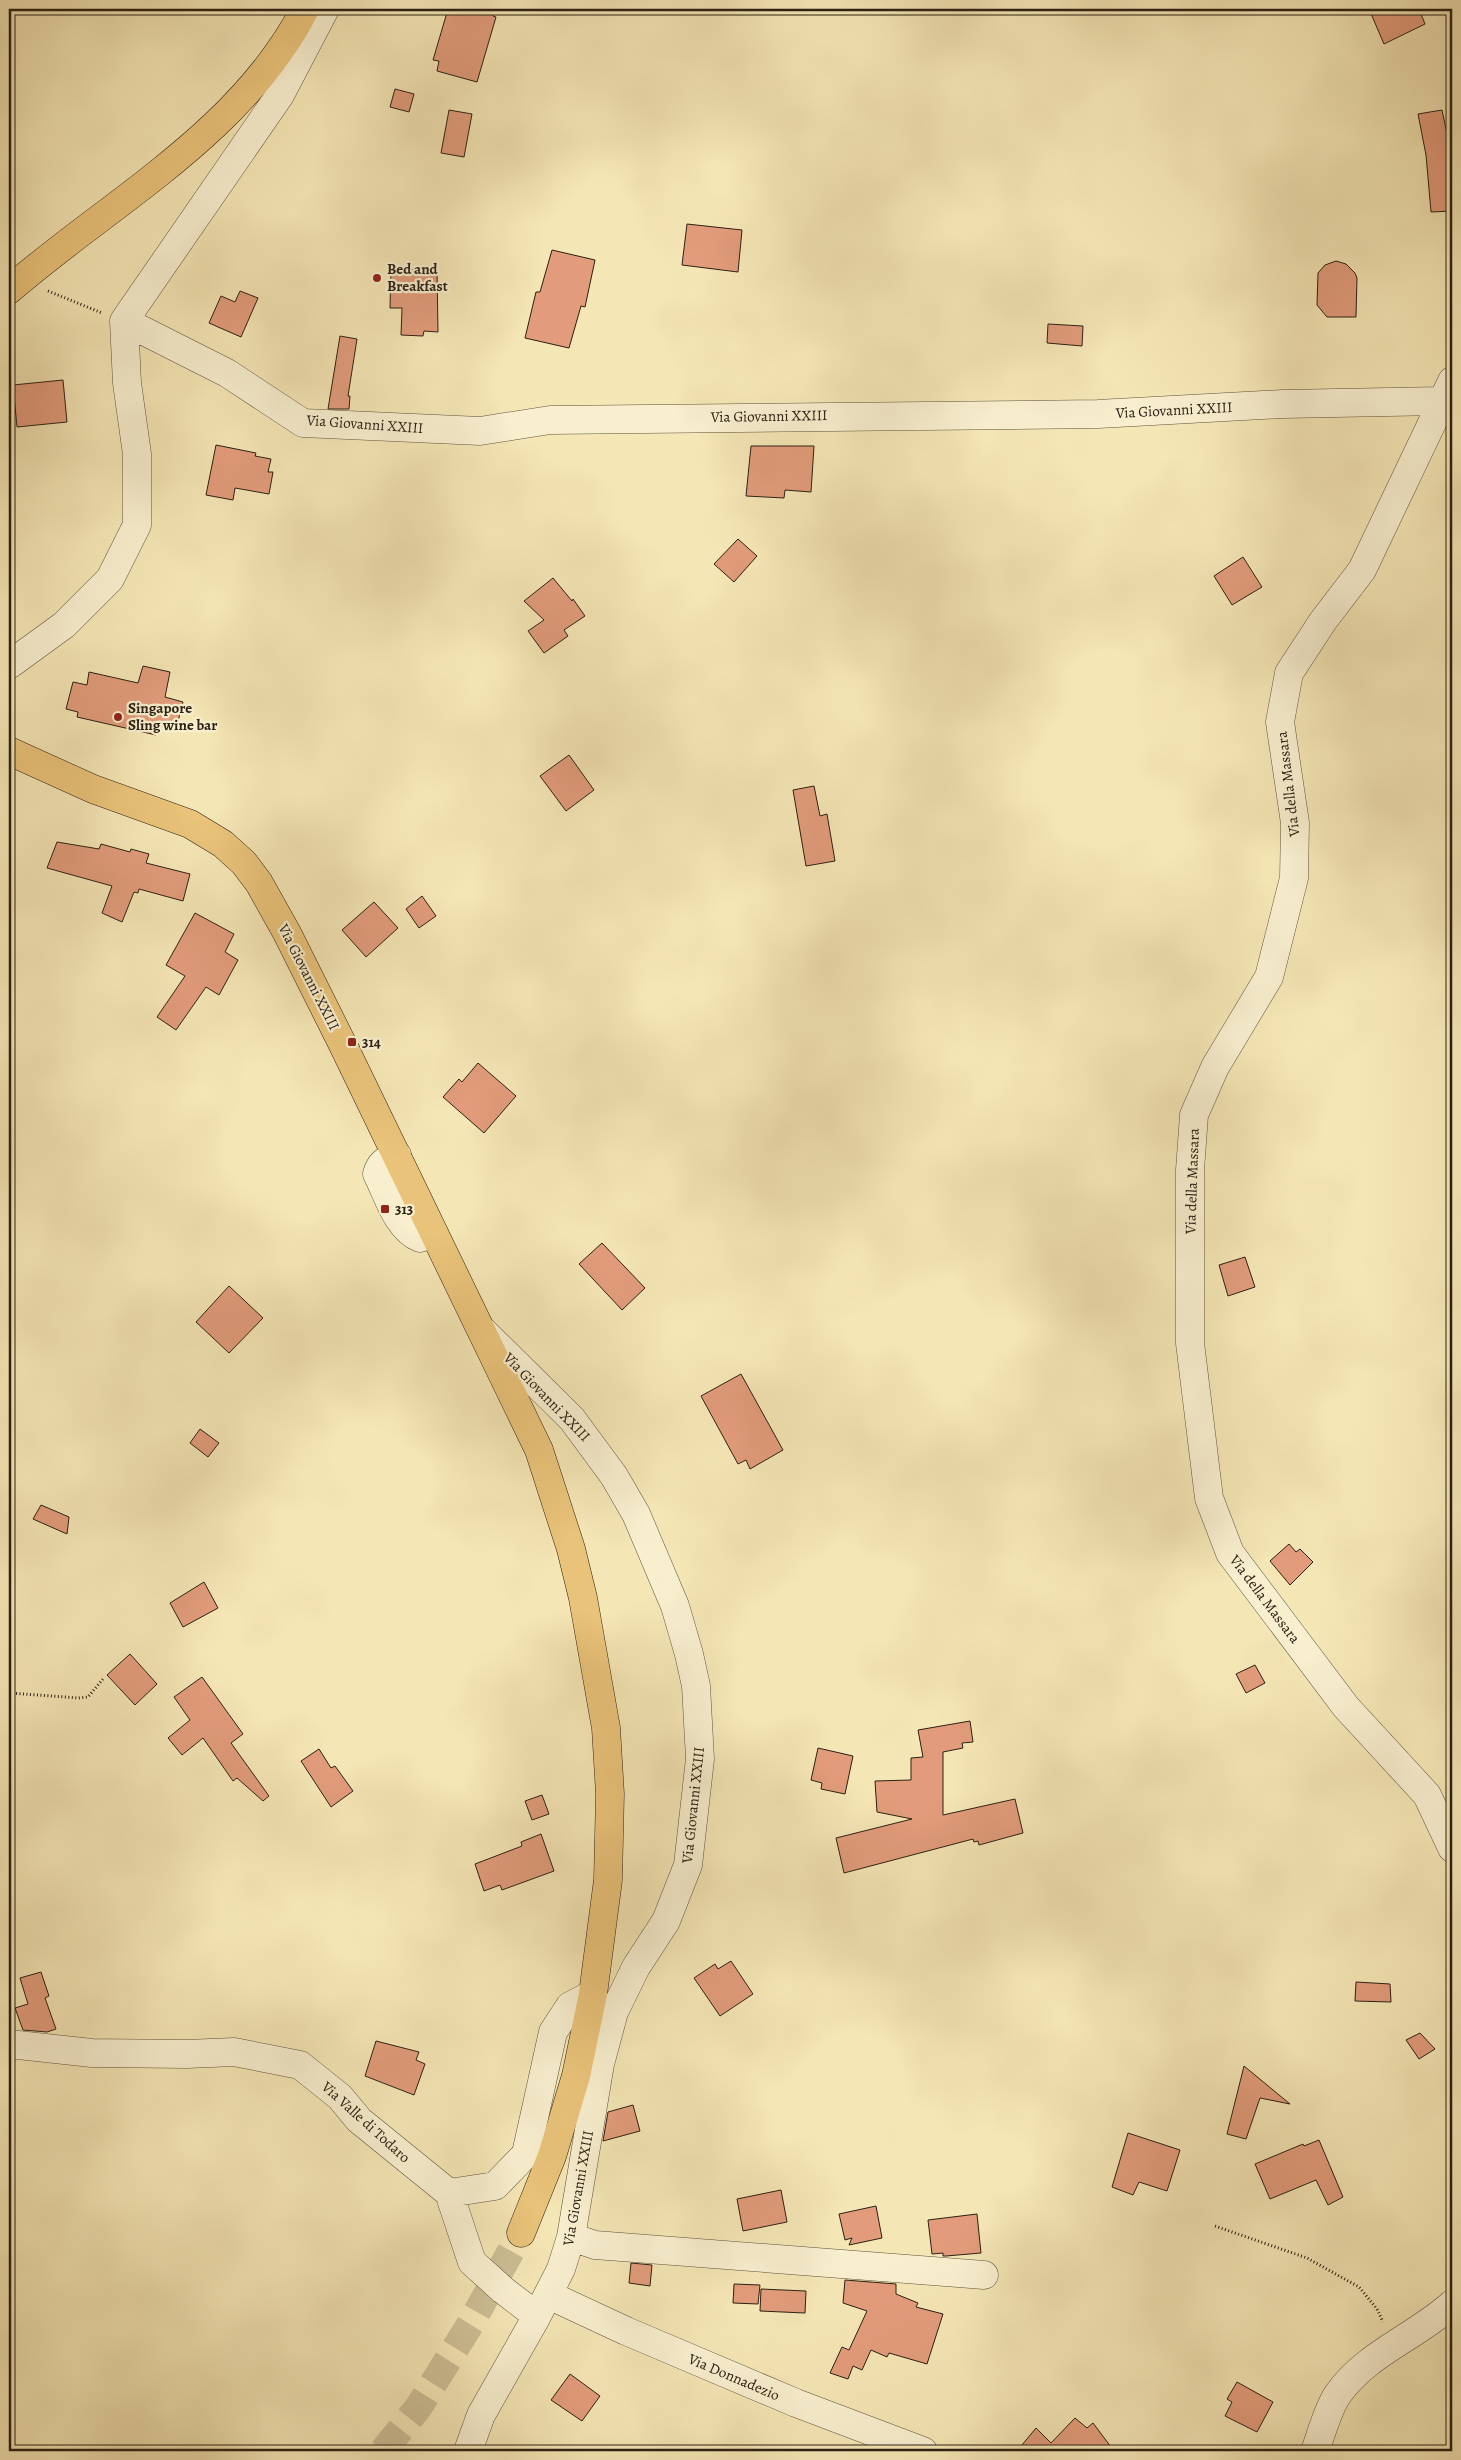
<svg xmlns="http://www.w3.org/2000/svg" width="1461" height="2460" font-family="Alegreya,serif">
<style>
.building{fill:#e29c7b;stroke:#2b2014}
.lines{fill:none;stroke-linecap:round;stroke-linejoin:round}
.major-tunnel{stroke:#cdbe95;stroke-width:28;stroke-dasharray:28 14;stroke-linecap:butt}
.minor-casing{stroke:#5e523c;stroke-width:29}
.major-casing{stroke:#2b2014;stroke-width:29}
.path{stroke:#2b2014;stroke-width:3;stroke-dasharray:1 2.5;stroke-linecap:butt}
.minor{stroke:#f8efcf;stroke-width:28}
.major{stroke:#eac37a;stroke-width:28}
.poi-dot{fill:#8f2418;stroke:#f8efcf;stroke-width:2}
.labels{text-anchor:middle;dominant-baseline:central;stroke-width:4.5;stroke-linejoin:round;paint-order:stroke}
.poi-label{font-size:15px;font-weight:bold;fill:#2b2014;stroke:#f8efcf;text-anchor:start}
.street-label{font-size:15px;fill:#2b2014;stroke:#f8efcf}
</style>
<rect width="100%" height="100%" fill="#f5e6b5"/>
<filter id="stains"><feTurbulence type="fractalNoise" baseFrequency=".004" numOctaves="4"/><feColorMatrix values="0 0 0 0 .2 0 0 0 0 .09 0 0 0 0 .02 0 0 0 .5 -.17"/></filter>
<radialGradient id="worn" r=".72"><stop offset=".6" stop-color="#630" stop-opacity="0"/><stop offset="1" stop-color="#630" stop-opacity=".3"/></radialGradient>
<path class="building" d="M 448,9 L 495,9 L 493,16 L 496,17 L 477,82 L 437,71 L 439,61 L 433,60 Z
M 1369,9 L 1419,9 L 1425,24 L 1384,44 Z
M 395,89 L 414,94 L 409,112 L 390,107 Z
M 449,110 L 472,114 L 464,157 L 441,153 Z
M 1442,110 L 1452,158 L 1452,211 L 1431,212 L 1426,155 L 1418,114 Z
M 687,224 L 742,230 L 738,272 L 682,265 Z
M 552,250 L 595,260 L 585,307 L 581,306 L 569,348 L 525,338 L 536,292 L 540,292 Z
M 1336,261 L 1346,264 L 1355,273 L 1357,278 L 1356,317 L 1327,317 L 1317,305 L 1318,273 L 1325,265 Z
M 391,269 L 437,270 L 438,332 L 424,331 L 423,336 L 401,335 L 402,308 L 390,308 Z
M 240,291 L 258,298 L 241,337 L 209,323 L 221,296 L 235,302 Z
M 1048,324 L 1083,326 L 1082,346 L 1047,343 Z
M 340,336 L 357,339 L 348,396 L 350,396 L 349,409 L 328,409 Z
M 63,380 L 67,422 L 17,427 L 13,385 Z
M 216,445 L 256,453 L 255,456 L 271,459 L 268,472 L 273,472 L 269,494 L 235,488 L 233,500 L 206,495 Z
M 751,446 L 814,446 L 811,492 L 785,490 L 784,498 L 746,496 Z
M 738,539 L 757,556 L 734,582 L 714,564 Z
M 1243,557 L 1262,587 L 1232,605 L 1214,576 Z
M 553,578 L 572,601 L 573,599 L 585,616 L 564,630 L 568,636 L 544,653 L 528,631 L 544,620 L 524,601 Z
M 143,666 L 170,672 L 165,697 L 183,702 L 176,729 L 158,725 L 156,735 L 77,717 L 78,712 L 66,709 L 73,682 L 87,685 L 89,672 L 138,683 Z
M 569,755 L 594,790 L 566,811 L 540,776 Z
M 814,786 L 820,816 L 827,814 L 835,861 L 806,866 L 793,790 Z
M 57,842 L 99,849 L 101,844 L 130,852 L 131,849 L 149,854 L 146,863 L 190,874 L 183,901 L 139,889 L 138,893 L 134,892 L 122,922 L 102,913 L 112,886 L 47,868 Z
M 422,896 L 436,916 L 419,928 L 406,909 Z
M 374,902 L 398,928 L 366,957 L 342,930 Z
M 195,913 L 234,934 L 225,952 L 238,960 L 219,995 L 206,987 L 176,1030 L 157,1017 L 185,976 L 166,965 Z
M 478,1063 L 516,1096 L 484,1133 L 443,1097 L 459,1079 L 462,1082 Z
M 602,1243 L 645,1288 L 622,1310 L 579,1264 Z
M 1245,1257 L 1255,1287 L 1228,1296 L 1219,1265 Z
M 229,1286 L 263,1318 L 229,1353 L 196,1322 Z
M 741,1374 L 783,1450 L 750,1469 L 746,1460 L 738,1464 L 701,1396 Z
M 200,1429 L 219,1443 L 208,1457 L 190,1443 Z
M 41,1505 L 69,1517 L 67,1534 L 33,1519 Z
M 1289,1544 L 1296,1552 L 1300,1549 L 1313,1562 L 1290,1585 L 1270,1561 Z
M 204,1582 L 218,1608 L 183,1627 L 170,1603 Z
M 130,1654 L 157,1684 L 135,1705 L 107,1675 Z
M 1255,1665 L 1265,1683 L 1246,1693 L 1236,1674 Z
M 202,1677 L 243,1734 L 231,1743 L 269,1796 L 263,1801 L 237,1778 L 233,1781 L 203,1738 L 182,1755 L 168,1738 L 190,1720 L 174,1697 Z
M 970,1721 L 973,1742 L 962,1743 L 963,1748 L 943,1752 L 943,1815 L 1015,1799 L 1023,1833 L 979,1845 L 978,1841 L 974,1842 L 973,1839 L 844,1873 L 836,1838 L 912,1819 L 877,1812 L 875,1781 L 911,1780 L 911,1758 L 923,1757 L 918,1730 Z
M 818,1748 L 853,1756 L 845,1794 L 821,1789 L 822,1783 L 811,1780 Z
M 319,1749 L 331,1768 L 335,1766 L 353,1791 L 331,1807 L 301,1761 Z
M 542,1795 L 549,1814 L 532,1820 L 525,1801 Z
M 541,1834 L 554,1871 L 502,1890 L 500,1885 L 484,1891 L 475,1864 L 522,1846 L 521,1842 Z
M 731,1961 L 753,1994 L 720,2016 L 694,1978 L 715,1964 L 718,1969 Z
M 41,1972 L 49,1996 L 45,1998 L 56,2029 L 47,2032 L 23,2030 L 15,2008 L 28,2004 L 20,1978 Z
M 1356,1982 L 1390,1984 L 1391,2002 L 1355,2001 Z
M 1420,2033 L 1435,2049 L 1419,2059 L 1406,2040 Z
M 376,2041 L 419,2052 L 416,2060 L 425,2064 L 414,2095 L 365,2076 Z
M 1244,2066 L 1290,2104 L 1260,2098 L 1246,2139 L 1227,2134 Z
M 633,2105 L 640,2131 L 603,2141 L 608,2112 Z
M 1128,2133 L 1180,2150 L 1167,2191 L 1139,2182 L 1133,2195 L 1112,2187 Z
M 1319,2140 L 1343,2197 L 1328,2205 L 1316,2180 L 1270,2199 L 1255,2164 L 1303,2144 L 1304,2146 Z
M 781,2190 L 787,2222 L 743,2231 L 737,2199 Z
M 876,2206 L 882,2238 L 849,2245 L 852,2238 L 845,2240 L 839,2214 Z
M 977,2214 L 981,2253 L 946,2256 L 943,2256 L 943,2253 L 932,2254 L 928,2220 Z
M 631,2263 L 652,2265 L 650,2286 L 629,2283 Z
M 845,2280 L 896,2284 L 896,2294 L 918,2303 L 916,2307 L 943,2314 L 927,2364 L 889,2353 L 887,2357 L 871,2350 L 862,2370 L 853,2366 L 848,2379 L 830,2373 L 842,2347 L 849,2350 L 867,2311 L 843,2303 Z
M 734,2284 L 760,2285 L 758,2304 L 733,2303 Z
M 761,2289 L 806,2291 L 805,2313 L 760,2311 Z
M 570,2374 L 600,2396 L 582,2421 L 551,2400 Z
M 1237,2382 L 1273,2402 L 1257,2432 L 1225,2416 L 1232,2402 L 1227,2399 Z
M 1075,2418 L 1087,2428 L 1093,2423 L 1114,2451 L 1017,2451 L 1036,2428 L 1051,2443 Z"/>
<g class="lines">
<path class="major-tunnel" d="M 383,2451 L 418,2408 L 471,2323 L 521,2233"/>
<g class="minor-casing">
<path id="minor" d="M 124,321 L 227,373 L 303,423 L 480,431 L 550,420 L 1098,414 L 1283,404 L 1441,401
M 1452,381 L 1362,570 L 1323,621 L 1289,673 L 1280,722 L 1295,823 L 1294,878 L 1269,977 L 1215,1067 L 1194,1115 L 1190,1170 L 1190,1343 L 1209,1498 L 1230,1553 L 1346,1707 L 1427,1795 L 1452,1848
M 9,665 L 64,625 L 110,579 L 137,525 L 137,454 L 127,383 L 124,321 L 280,95 L 325,9
M 397,1155 C 387,1160 380,1162 377,1174 C 388,1195 397,1229 420,1238 L 433,1233
M 9,2044 L 92,2053 L 187,2054 L 234,2052 L 300,2065 L 340,2097 L 359,2120 L 449,2193 L 495,2186 L 526,2154 L 553,2032 L 570,2006 L 593,1994
M 449,2193 L 472,2262 L 503,2290 L 537,2316
M 571,2237 L 595,2245 L 984,2275
M 549,2295 L 626,2331 L 796,2403 L 923,2451
M 468,2451 L 481,2415 L 537,2316 L 561,2269 L 571,2237 L 600,2064 L 614,2012 L 636,1967 L 666,1921 L 688,1865 L 700,1759 L 696,1686 L 689,1654 L 675,1606 L 636,1514 L 614,1476 L 572,1419 L 483,1331
M 1315,2451 C 1321,2435 1328,2408 1338,2394 C 1366,2354 1417,2336 1452,2304"/>
</g>
<g class="major-casing">
<path id="major" d="M 9,290 C 112,201 241,133 305,9
M 9,751 L 93,789 L 190,824 L 223,844 L 244,863 L 259,883 L 287,933 L 343,1045 L 539,1450 L 571,1549 L 583,1598 L 606,1728 L 610,1794 L 608,1880 L 593,1994 L 576,2076 L 552,2156 L 521,2233"/>
</g>
<path class="path" d="M 48,291 L 102,313
M 9,1693 L 78,1698 L 88,1697 L 103,1679
M 1215,2226 L 1307,2258 L 1359,2287 L 1377,2309 L 1383,2322"/>
<use href="#minor" class="minor"/>
<use href="#major" class="major"/>
</g>
<g class="poi-dot">
<circle cx="377" cy="278" r="5"/>
<circle cx="118" cy="717" r="5"/>
<rect x="347" y="1037" width="10" height="10" rx="2.5"/>
<rect x="380" y="1204" width="10" height="10" rx="2.5"/>
</g>
<g class="labels">
<g class="poi-label">
<text x="387" y="269">Bed and<tspan x="387" dy="17">Breakfast</tspan></text>
<text x="128" y="708">Singapore<tspan x="128" dy="17">Sling wine bar</tspan></text>
<text x="362" y="1042">314</text>
<text x="395" y="1209">313</text>
</g>
<g class="street-label">
<text transform="translate(1174 410) rotate(-3)">Via Giovanni XXIII</text>
<text transform="translate(769 416) rotate(-1)">Via Giovanni XXIII</text>
<text transform="translate(365 424) rotate(4)">Via Giovanni XXIII</text>
<text transform="translate(1288 784) rotate(-97)">Via della Massara</text>
<text transform="translate(309 977) rotate(63)">Via Giovanni XXIII</text>
<text transform="translate(1192 1181) rotate(-88)">Via della Massara</text>
<text transform="translate(547 1397) rotate(46)">Via Giovanni XXIII</text>
<text transform="translate(1265 1599) rotate(53)">Via della Massara</text>
<text transform="translate(693 1805) rotate(-84)">Via Giovanni XXIII</text>
<text transform="translate(366 2122) rotate(42)">Via Valle di Todaro</text>
<text transform="translate(578 2188) rotate(-80)">Via Giovanni XXIII</text>
<text transform="translate(734 2377) rotate(23)">Via Donnadezio</text>
</g>
</g>
<rect width="1461" height="2460" fill="none" stroke="#f5e6b5" stroke-width="30"/>
<rect x="10" y="10" width="1441" height="2440" fill="none" stroke="#2b2014" stroke-width="2.5"/>
<rect x="15" y="15" width="1431" height="2430" fill="none" stroke="#2b2014"/>
<rect width="100%" height="100%" filter="url(#stains)"/>
<rect width="100%" height="100%" fill="url(#worn)"/>
</svg>
